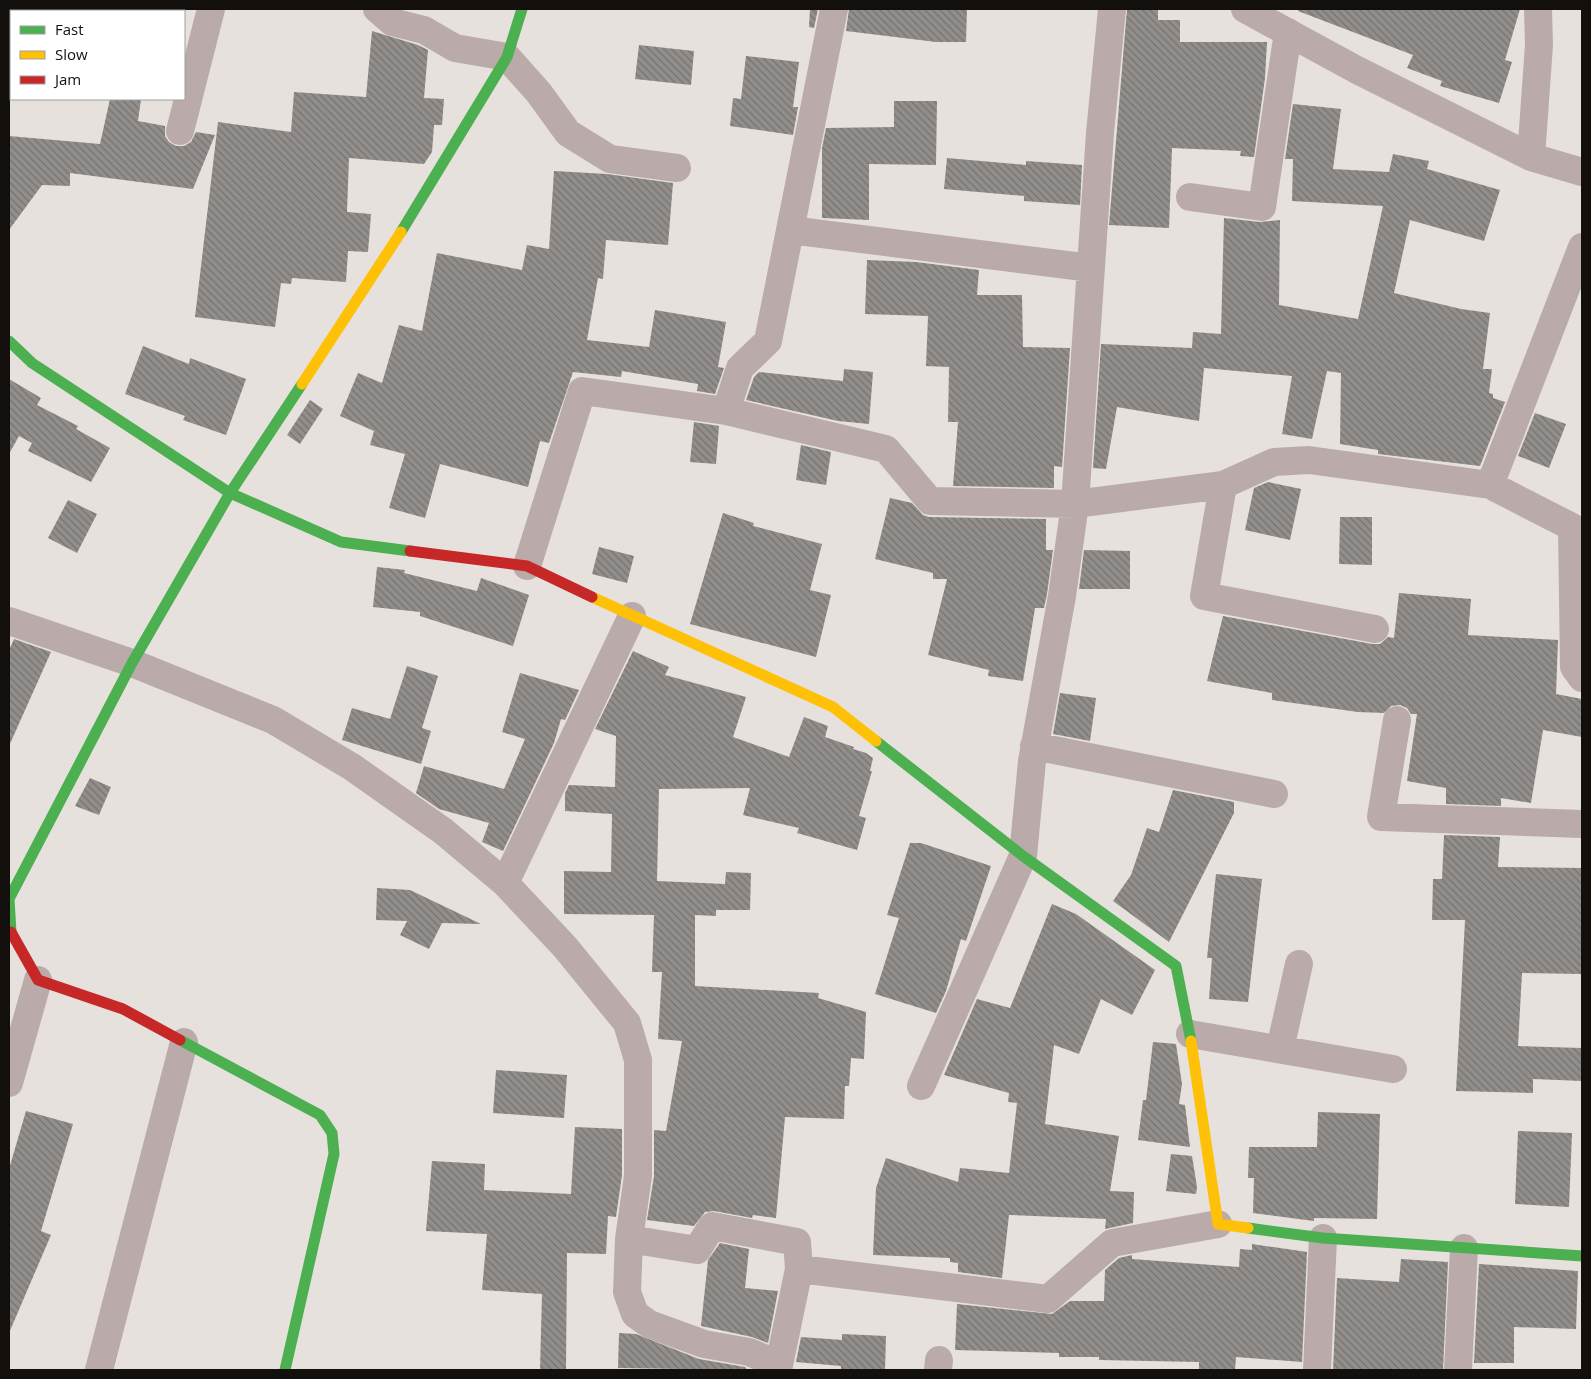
<svg xmlns="http://www.w3.org/2000/svg" width="1591" height="1379" font-family="'Open Sans',sans-serif">
<style>
.building{fill:url(#building-back-hatch)}
.lines{fill:none;stroke-linecap:round;stroke-linejoin:round}
.street{stroke:#baabaa;stroke-width:28}
.fast{stroke:#4caf50;stroke-width:11}
.slow{stroke:#ffc107;stroke-width:11}
.jam{stroke:#c62828;stroke-width:11}
</style>
<defs>
<pattern id="building-back-hatch" width="6" height="6" patternUnits="userSpaceOnUse" patternTransform="scale(1.25)"><rect width="6" height="6" fill="#928e8b"/><path d="M-1 5l2 2M0 0l6 6M5-1l2 2" fill="none" stroke="#767270"/></pattern>
</defs>
<rect width="100%" height="100%" fill="#e6e1dc"/>
<path class="building" d="M 810,9 L 818,9 L 814,28 L 809,27 Z
M 849,9 L 967,9 L 966,42 L 936,42 L 846,31 Z
M 1127,9 L 1158,9 L 1158,20 L 1180,20 L 1180,42 L 1267,42 L 1265,78 L 1254,157 L 1240,156 L 1241,151 L 1172,148 L 1169,228 L 1109,225 Z
M 1299,9 L 1520,9 L 1505,60 L 1512,62 L 1499,103 L 1440,86 L 1442,81 L 1407,68 L 1413,55 L 1298,11 Z
M 372,31 L 418,45 L 428,50 L 424,98 L 444,99 L 442,125 L 434,125 L 432,152 L 424,164 L 349,158 L 347,212 L 371,214 L 368,252 L 348,251 L 346,282 L 292,278 L 291,284 L 281,283 L 275,327 L 195,317 L 218,122 L 291,132 L 294,92 L 366,97 Z
M 639,45 L 694,51 L 691,85 L 635,79 Z
M 746,56 L 799,62 L 793,107 L 798,107 L 793,135 L 730,126 L 733,98 L 741,99 Z
M 110,99 L 141,99 L 138,121 L 165,126 L 165,136 L 169,142 L 176,146 L 184,146 L 191,142 L 196,132 L 215,135 L 193,189 L 70,173 L 70,186 L 42,185 L 9,230 L 9,136 L 100,144 Z
M 894,101 L 937,101 L 936,165 L 869,164 L 869,220 L 822,218 L 822,148 L 826,128 L 894,127 Z
M 1293,104 L 1341,109 L 1333,169 L 1389,172 L 1393,154 L 1429,161 L 1427,169 L 1500,190 L 1484,241 L 1410,220 L 1394,293 L 1461,309 L 1490,313 L 1483,369 L 1492,369 L 1489,393 L 1493,394 L 1493,398 L 1505,402 L 1480,466 L 1378,454 L 1378,450 L 1340,444 L 1341,373 L 1327,371 L 1312,439 L 1282,434 L 1292,376 L 1204,368 L 1199,421 L 1117,407 L 1106,469 L 1093,468 L 1101,344 L 1192,348 L 1193,332 L 1221,334 L 1224,218 L 1260,222 L 1280,220 L 1279,305 L 1358,319 L 1383,206 L 1292,201 L 1293,159 L 1285,159 Z
M 947,158 L 1026,165 L 1026,161 L 1082,165 L 1080,205 L 1024,201 L 1024,196 L 944,189 Z
M 554,171 L 607,174 L 673,183 L 668,245 L 606,240 L 603,279 L 598,278 L 587,340 L 649,347 L 655,310 L 726,322 L 718,367 L 724,368 L 715,394 L 697,391 L 698,384 L 622,371 L 621,377 L 573,372 L 549,443 L 540,441 L 528,487 L 440,464 L 425,518 L 389,508 L 405,454 L 370,445 L 374,431 L 340,416 L 358,373 L 382,383 L 399,325 L 422,331 L 437,253 L 522,270 L 527,245 L 549,249 Z
M 867,260 L 916,262 L 979,270 L 977,295 L 1022,295 L 1023,347 L 1070,348 L 1062,467 L 1054,466 L 1054,488 L 953,486 L 958,422 L 948,422 L 949,367 L 926,366 L 928,316 L 865,314 Z
M 143,346 L 189,364 L 190,358 L 246,379 L 226,435 L 183,420 L 185,416 L 125,394 Z
M 844,369 L 873,372 L 869,424 L 838,421 L 746,400 L 754,377 L 759,372 L 843,381 Z
M 9,379 L 41,398 L 37,405 L 78,426 L 76,429 L 110,448 L 91,482 L 28,451 L 32,443 L 19,436 L 9,454 Z
M 310,400 L 323,409 L 300,444 L 287,435 Z
M 1535,413 L 1566,424 L 1549,468 L 1518,456 Z
M 694,422 L 719,426 L 716,464 L 690,462 Z
M 801,445 L 831,452 L 826,485 L 796,480 Z
M 1268,482 L 1301,489 L 1290,540 L 1245,530 L 1254,488 Z
M 890,498 L 912,503 L 923,515 L 929,517 L 1046,519 L 1046,550 L 1053,550 L 1047,594 L 1044,608 L 1035,608 L 1023,681 L 988,676 L 989,670 L 928,655 L 947,579 L 933,579 L 933,573 L 875,559 Z
M 68,500 L 97,514 L 77,553 L 48,538 Z
M 723,513 L 754,523 L 753,526 L 822,544 L 810,590 L 831,595 L 816,657 L 690,624 Z
M 1340,517 L 1372,517 L 1372,565 L 1339,564 Z
M 599,547 L 634,556 L 627,583 L 592,574 Z
M 1084,550 L 1130,551 L 1130,589 L 1079,589 Z
M 377,567 L 405,570 L 404,573 L 477,591 L 481,578 L 529,595 L 513,646 L 420,616 L 420,612 L 373,607 Z
M 1399,593 L 1471,599 L 1468,635 L 1558,640 L 1556,694 L 1582,699 L 1582,737 L 1543,730 L 1531,803 L 1501,798 L 1501,806 L 1446,804 L 1446,788 L 1407,781 L 1417,714 L 1411,714 L 1407,708 L 1400,705 L 1391,706 L 1384,713 L 1358,712 L 1272,700 L 1272,693 L 1207,681 L 1223,616 L 1372,644 L 1380,644 L 1388,637 L 1394,638 Z
M 14,639 L 51,652 L 9,746 L 9,650 Z
M 633,651 L 669,667 L 665,675 L 746,697 L 733,737 L 789,757 L 804,717 L 828,726 L 825,737 L 854,747 L 853,749 L 866,753 L 873,758 L 870,771 L 872,771 L 859,816 L 866,818 L 857,850 L 797,833 L 799,828 L 743,815 L 750,788 L 659,789 L 657,881 L 725,884 L 726,872 L 751,873 L 750,910 L 716,910 L 716,916 L 695,915 L 695,986 L 819,993 L 818,998 L 866,1012 L 864,1059 L 851,1058 L 849,1086 L 845,1086 L 844,1119 L 785,1117 L 776,1218 L 753,1215 L 752,1218 L 714,1211 L 705,1212 L 694,1226 L 647,1220 L 654,1176 L 654,1130 L 666,1131 L 682,1041 L 658,1039 L 662,972 L 652,972 L 654,915 L 564,914 L 564,871 L 611,872 L 612,814 L 565,811 L 565,793 L 569,785 L 615,787 L 616,736 L 595,729 Z
M 407,666 L 438,676 L 422,728 L 431,731 L 421,764 L 342,740 L 352,708 L 390,719 Z
M 520,673 L 579,690 L 565,720 L 561,719 L 554,743 L 503,851 L 482,842 L 489,823 L 439,809 L 416,793 L 424,766 L 504,789 L 525,739 L 502,732 Z
M 1060,693 L 1096,698 L 1090,741 L 1053,734 Z
M 90,778 L 111,787 L 99,815 L 75,806 Z
M 1173,790 L 1234,802 L 1234,813 L 1169,942 L 1113,901 L 1131,875 L 1147,828 L 1159,832 Z
M 1444,835 L 1500,837 L 1498,867 L 1582,868 L 1582,974 L 1522,973 L 1518,1046 L 1582,1048 L 1582,1081 L 1533,1079 L 1533,1093 L 1456,1091 L 1465,920 L 1432,920 L 1433,879 L 1442,879 Z
M 910,843 L 921,843 L 991,866 L 966,941 L 961,939 L 946,991 L 936,1013 L 875,994 L 899,918 L 887,915 Z
M 1216,874 L 1262,879 L 1248,1002 L 1209,999 L 1212,958 L 1207,958 Z
M 377,888 L 410,890 L 481,924 L 442,923 L 429,949 L 400,935 L 407,921 L 376,920 Z
M 1052,904 L 1076,914 L 1155,970 L 1132,1015 L 1101,999 L 1079,1054 L 1054,1045 L 1045,1124 L 1119,1136 L 1110,1191 L 1134,1192 L 1133,1223 L 1105,1229 L 1106,1219 L 1009,1215 L 1002,1278 L 958,1272 L 958,1263 L 950,1262 L 950,1258 L 873,1255 L 876,1188 L 886,1158 L 958,1182 L 960,1168 L 1009,1173 L 1017,1103 L 1008,1102 L 1009,1093 L 944,1075 L 977,999 L 1010,1008 Z
M 1153,1042 L 1176,1044 L 1182,1084 L 1179,1104 L 1185,1105 L 1190,1147 L 1138,1140 L 1143,1100 L 1146,1100 Z
M 496,1070 L 567,1075 L 564,1118 L 493,1113 Z
M 26,1111 L 73,1124 L 41,1231 L 51,1235 L 9,1333 L 9,1169 Z
M 1318,1112 L 1380,1114 L 1377,1219 L 1314,1218 L 1314,1221 L 1253,1213 L 1254,1178 L 1248,1178 L 1249,1147 L 1317,1147 Z
M 575,1127 L 622,1129 L 622,1175 L 616,1217 L 608,1216 L 606,1254 L 567,1253 L 566,1370 L 540,1370 L 542,1294 L 482,1290 L 487,1234 L 426,1231 L 432,1161 L 485,1164 L 484,1190 L 571,1194 Z
M 1518,1131 L 1572,1133 L 1569,1207 L 1515,1204 Z
M 1171,1154 L 1192,1156 L 1197,1187 L 1196,1194 L 1166,1191 Z
M 720,1243 L 749,1249 L 745,1288 L 778,1291 L 768,1343 L 752,1337 L 701,1326 L 708,1260 Z
M 1252,1244 L 1307,1252 L 1302,1362 L 1236,1357 L 1235,1370 L 1199,1370 L 1199,1362 L 1099,1360 L 1099,1357 L 1059,1357 L 1059,1353 L 955,1350 L 957,1304 L 1052,1314 L 1070,1301 L 1104,1301 L 1105,1270 L 1119,1258 L 1132,1255 L 1132,1259 L 1239,1267 L 1240,1249 L 1252,1250 Z
M 1401,1259 L 1448,1262 L 1443,1370 L 1333,1370 L 1337,1278 L 1399,1282 Z
M 1479,1264 L 1578,1271 L 1576,1329 L 1514,1327 L 1514,1363 L 1474,1363 Z
M 619,1333 L 636,1334 L 699,1359 L 745,1367 L 747,1370 L 618,1368 Z
M 842,1334 L 886,1336 L 885,1370 L 841,1370 L 841,1366 L 796,1362 L 801,1337 L 842,1340 Z"/>
<g class="lines">
<path class="street" d="M 377,9 L 392,22 L 424,30 L 455,48 L 507,57 L 539,93 L 568,133 L 610,159 L 677,168
M 1245,9 L 1357,70 L 1531,157 L 1582,172
M 180,131 L 211,9
M 1531,157 L 1539,45 L 1538,9
M 1190,197 L 1262,207 L 1288,32
M 790,230 L 1091,268
M 1582,247 L 1490,485 L 1572,527 L 1574,667 L 1582,678
M 726,411 L 740,368 L 768,341 L 834,9
M 1223,485 L 1204,596 L 1375,629
M 527,566 L 582,391 L 726,411 L 886,449 L 930,501 L 1075,504 L 1223,485 L 1274,462 L 1309,460 L 1490,485
M 9,621 L 132,663 L 273,720 L 352,767 L 443,831 L 505,883 L 565,947 L 627,1023 L 638,1060 L 638,1176 L 629,1239 L 627,1292 L 635,1314 L 649,1324 L 704,1344 L 749,1352 L 766,1359 L 775,1370
M 1397,720 L 1381,817 L 1582,824
M 1034,746 L 1274,794
M 505,883 L 632,616
M 1190,1034 L 1393,1069
M 1280,1049 L 1299,964
M 9,1083 L 38,980
M 921,1086 L 1023,856 L 1032,761 L 1062,596 L 1075,504 L 1100,133 L 1112,9
M 629,1239 L 697,1250 L 712,1226 L 797,1242 L 799,1269 L 1048,1299 L 1112,1243 L 1218,1224
M 99,1370 L 184,1042
M 778,1370 L 799,1269
M 938,1370 L 939,1360
M 1317,1370 L 1323,1238
M 1458,1370 L 1464,1248"/>
<path class="fast" d="M 401,232 L 507,57 L 522,9
M 9,341 L 32,363 L 230,493 L 341,542 L 410,551
M 876,741 L 1023,856 L 1176,966 L 1191,1041
M 11,932 L 9,899 L 132,663 L 230,493 L 302,384
M 180,1040 L 320,1115 L 332,1133 L 334,1154 L 285,1370
M 1248,1228 L 1323,1238 L 1582,1256"/>
<path class="slow" d="M 302,384 L 401,232
M 592,597 L 833,707 L 876,741
M 1191,1041 L 1218,1224 L 1248,1228"/>
<path class="jam" d="M 410,551 L 527,566 L 592,597
M 11,932 L 38,980 L 123,1009 L 180,1040"/>
</g>
<rect width="1591" height="1379" fill="none" stroke="#120f0c" stroke-width="20"/>
<rect x="10" y="10" width="175" height="90" fill="#ffffff" stroke="#a09f9e"/>
<rect x="20" y="26" width="25" height="8" fill="#4caf50" stroke="#a09f9e"/>
<text x="55" y="35" font-size="15" fill="#120f0c">Fast</text>
<rect x="20" y="51" width="25" height="8" fill="#ffc107" stroke="#a09f9e"/>
<text x="55" y="60" font-size="15" fill="#120f0c">Slow</text>
<rect x="20" y="76" width="25" height="8" fill="#c62828" stroke="#a09f9e"/>
<text x="55" y="85" font-size="15" fill="#120f0c">Jam</text>
</svg>
